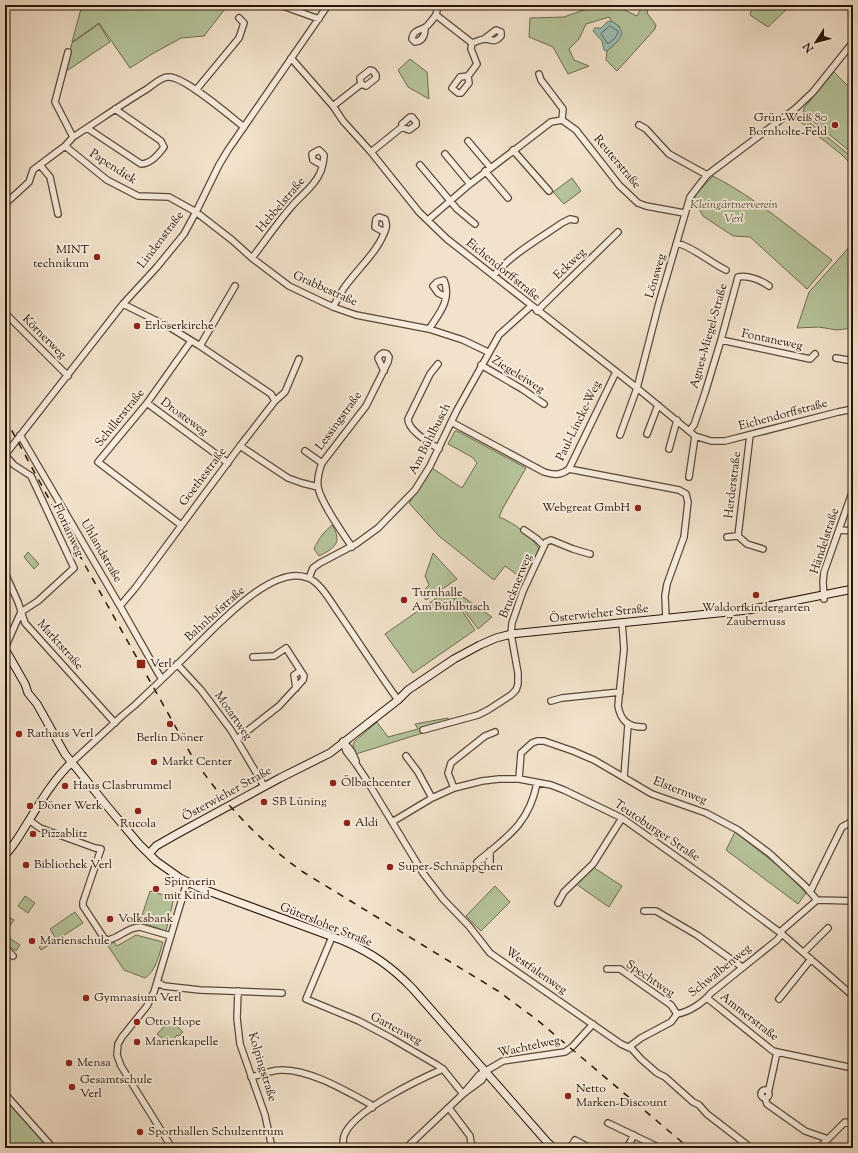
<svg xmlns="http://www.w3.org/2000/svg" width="858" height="1153" font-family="'Sorts Mill Goudy',serif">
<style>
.green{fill:#b6c49b;stroke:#6e6c51}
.water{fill:#9bbeb5;stroke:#6c7a6f}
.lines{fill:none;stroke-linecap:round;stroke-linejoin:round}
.shore{stroke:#606a5e;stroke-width:1}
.street-casing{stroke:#594838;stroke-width:8}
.secondary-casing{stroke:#261507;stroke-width:9}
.street{stroke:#f7ecdd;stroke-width:5.5}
.secondary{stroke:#f7ecdd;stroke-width:7}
.rail{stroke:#261507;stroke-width:1.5;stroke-dasharray:7 7;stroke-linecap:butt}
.poi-dot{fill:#8f2418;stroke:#f7ecdd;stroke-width:1.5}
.labels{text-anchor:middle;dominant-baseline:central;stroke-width:4;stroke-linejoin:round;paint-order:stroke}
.poi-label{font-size:12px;fill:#261507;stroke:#f7ecdd;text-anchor:start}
.street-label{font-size:12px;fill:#261507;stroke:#f7ecdd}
.park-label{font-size:12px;font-style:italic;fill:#58523b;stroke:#f7ecdd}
</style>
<rect width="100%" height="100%" fill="#f2e2cb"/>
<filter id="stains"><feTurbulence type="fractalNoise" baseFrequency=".005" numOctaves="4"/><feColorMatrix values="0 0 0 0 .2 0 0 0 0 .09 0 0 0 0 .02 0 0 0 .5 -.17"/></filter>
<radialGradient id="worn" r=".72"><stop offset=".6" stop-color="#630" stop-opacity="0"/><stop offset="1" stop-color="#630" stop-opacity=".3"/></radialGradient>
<path class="green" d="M 82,5 L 228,5 L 204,36 L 181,38 L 152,54 L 130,68 L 99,23 L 72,42 Z
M 598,5 L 614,5 L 637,16 L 643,5 L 649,5 L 647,13 L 656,25 L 655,29 L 617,71 L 606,60 L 607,51 L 618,41 L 620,27 L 611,21 L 609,17 L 586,24 L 579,39 L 569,49 L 574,60 L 589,66 L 568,74 L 553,47 L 529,37 L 530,18 L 564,17 Z
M 753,5 L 791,5 L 768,27 L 750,15 Z
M 99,24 L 110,42 L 65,72 L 72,43 Z
M 410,59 L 427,72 L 429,99 L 408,87 L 398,70 Z
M 833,71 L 847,85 L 853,89 L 853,154 L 803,113 L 804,108 L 832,74 Z
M 798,113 L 853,158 L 853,166 L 841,154 L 794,117 Z
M 713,176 C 756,198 794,231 832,260 L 807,289 L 750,237 L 733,236 L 703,216 L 699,209 L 691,206 L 697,193 Z
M 572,178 L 581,191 L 564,204 L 553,192 Z
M 853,243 L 853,328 L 837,330 L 819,327 L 797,328 L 809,292 Z
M 455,431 L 457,431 L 526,468 L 503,508 L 499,517 C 515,523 531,536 540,550 L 526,581 L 505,566 L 494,580 L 439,536 L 409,503 L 432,468 L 462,488 L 477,463 L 472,457 L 448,444 Z
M 332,525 C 343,542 335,548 319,556 L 314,549 C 318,539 324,532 332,525 Z
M 28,552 L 39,564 L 34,569 L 24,557 Z
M 433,553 L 457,579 L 426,600 L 423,596 L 423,591 L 429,585 L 425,576 Z
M 450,588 L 492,617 L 478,629 L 449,590 Z
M 448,590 L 475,630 L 413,673 L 385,634 Z
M 448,718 L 451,724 L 356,754 L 353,745 L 354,742 L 377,722 L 388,737 L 418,729 L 415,724 Z
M 735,832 L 786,872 L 806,893 L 798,904 L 726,850 Z
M 593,867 L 622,886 L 609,907 L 576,884 Z
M 5,877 C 12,888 8,901 5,913 Z
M 495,886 L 510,902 L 481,931 L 466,916 Z
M 150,891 L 174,898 L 166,931 L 140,922 Z
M 25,896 L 35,903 L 28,913 L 18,906 Z
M 75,912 L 83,923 L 41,950 L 39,947 L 55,937 L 50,929 Z
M 6,916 L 14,920 L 5,933 Z
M 136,935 L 163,942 C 159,955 156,971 145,978 L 124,970 L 108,946 L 114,942 L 117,946 Z
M 8,937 L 20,945 L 16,951 L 5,943 Z
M 170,1020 L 183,1032 L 179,1036 L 177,1035 L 169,1044 L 157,1034 Z
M 5,1098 L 50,1148 L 5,1148 Z"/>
<path class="water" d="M 611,21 C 631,32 619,40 607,51 L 604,50 L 602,41 L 593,31 L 595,28 L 601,28 L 607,22 Z"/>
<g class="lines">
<path class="shore" d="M 610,26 L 618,31 L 618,33 L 615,38 L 608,44 L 601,34 Z"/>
<g class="street-casing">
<path id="street" d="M 280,5 L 319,19
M 438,5 L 436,15 L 472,43 L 471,49 L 477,64 L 468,76 L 469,83 L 461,93 L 458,93 L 452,88 L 460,77 L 468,76
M 425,28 C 425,35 423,41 415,42 L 412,39 C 413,29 421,31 427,26 C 430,23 433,19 436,15
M 472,43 C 476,42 481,39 485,39 C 494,40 494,43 501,36 L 501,32 L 496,30 L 484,39
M 68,52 L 55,102 L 73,137
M 291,58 L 333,106 L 343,121 L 371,152 L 419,212 L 447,239 L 637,388 L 689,431 L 695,436 L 711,441 L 725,441 L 838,412 L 853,409
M 370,70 L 373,71 L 376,75 L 376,78 L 366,86 L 361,84 L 360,78 Z
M 539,74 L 541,80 L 563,109 L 562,120 L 576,130 L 619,185 L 638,203 L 646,206 L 684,213
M 196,90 L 239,38 L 244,23 L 239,18
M 333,106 L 361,84
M 639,125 L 646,129 L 669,154 L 707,175
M 87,128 L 141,164 C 150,164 159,154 164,147 L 161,141 L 115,109
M 468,141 L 490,167
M 65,146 L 107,180 L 138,196 L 169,197 L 196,212 L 232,240 L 252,258 L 289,286 L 333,307 L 356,315 L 429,329 L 463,340 L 488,352
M 513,150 L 549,191
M 371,152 L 402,127 L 402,124 L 410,117 L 412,117 L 416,122 L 416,125 L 409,130 L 402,127
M 445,154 L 470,184
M 40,165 L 50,177 L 58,214
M 420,165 L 457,209 L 475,224
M 485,171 L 508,198
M 5,204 L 29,182 L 33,170 L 65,146 L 73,137 C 98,121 122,104 147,89 C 153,85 161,77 168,77 C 183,75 231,117 244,127
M 428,220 L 470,184 L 551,122 L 562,120
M 677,243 C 695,248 709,262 726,270
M 252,258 C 265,241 277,223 292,206 C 301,195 314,187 320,173 C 322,169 324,160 324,155 L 319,150 L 312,154 L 313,160 L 322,165
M 494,275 C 512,254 539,239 562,223 L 570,219 L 575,220
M 123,304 L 171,328 L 200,346 L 271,394 L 275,401
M 333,307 C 337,300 340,294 344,288 C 358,268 379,251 386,228 C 387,225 386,222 385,219 L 379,217 L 376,219 L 375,227 L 384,232
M 537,311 L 618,232
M 5,313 L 68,376
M 429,329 C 439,314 452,299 444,280 L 437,282 L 433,286 L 438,293 L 446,297
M 721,340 L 810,359 L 815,354
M 200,346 L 235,286
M 836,358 L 853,361
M 438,364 L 430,374 L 408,419 C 408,431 430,443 439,449
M 481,365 L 522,389 L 544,404
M 147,403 L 228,463
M 451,422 L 544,472 C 553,475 560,476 569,469 L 616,372
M 689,431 L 694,425 L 705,393 L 721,340 L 738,277 C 748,275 761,280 769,286
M 647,434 L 658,405
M 20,435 L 120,606 L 158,673 L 162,679
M 620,435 L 637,388 L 659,303 L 690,197 L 707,175 L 795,109 L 813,92 L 853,42
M 240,446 L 288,478 L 302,483 L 318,487
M 669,449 L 677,420
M 305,451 L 322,463
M 5,455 L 123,304 L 157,267 L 184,234 L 196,212 L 219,165 L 228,150 L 328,5
M 5,455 L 14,465 L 31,476 L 74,568 L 38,601 L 21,612 L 8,641 L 5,650
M 569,469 L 679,490 L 686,494 L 688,502 L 684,537 L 667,584 L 665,596 L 666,618
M 689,477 L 695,436
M 181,525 L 98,462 L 147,403 L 191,341
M 524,530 L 537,539 L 544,546
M 839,530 L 853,531
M 738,536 L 750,435
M 727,537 L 738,536 L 747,544 L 763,549
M 352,547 C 342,532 321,503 318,487 C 317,479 319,471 322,463 L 366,406 L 388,362 L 389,357 L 387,354 L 383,353 L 380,355 L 378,358 L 384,371
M 5,573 L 18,602 L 25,623 L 115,723
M 309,578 L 313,568 L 320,563 L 356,544 L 378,528 L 415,490 L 430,466 L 457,410 L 499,335 L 531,306
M 824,599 L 823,582 L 824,572 L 853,490
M 120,606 L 136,587 L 240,446 L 275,401 L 285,392 L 299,359
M 622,622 L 624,649 L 618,706 C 621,721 628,727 643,727
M 177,664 L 201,690 L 231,730 L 264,786
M 296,688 L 294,675 L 300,671
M 551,701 L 562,698 L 620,692
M 423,730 L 478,715 L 488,710 L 511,695 L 516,690 L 518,684 L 518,673 L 511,634 L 512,623 L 523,591 L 544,546 L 546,542 L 551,540 L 573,549 L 590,554
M 237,739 L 279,706 L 303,680 L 304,676 L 286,648 L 274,656 L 253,657
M 343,741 L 346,751 L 356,764 L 366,779 L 423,873 L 443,899 L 469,926 L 490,953 L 621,1044 L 632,1049 L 641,1059 L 657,1073 L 665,1077 L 693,1102 L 699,1105 L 707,1114 L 751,1148
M 344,742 L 352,752 L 356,761
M 406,756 L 418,772 L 432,798
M 72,762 L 123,715 L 135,705 C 154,687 173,669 192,650 C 215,628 272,563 308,578 C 320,582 331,602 338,612 C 358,641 377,671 398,700
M 624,777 L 628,725
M 519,779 L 521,753 L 532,743 L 537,741 L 544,741 L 573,751 L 594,760 L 652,794 L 706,813 L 738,830 L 769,853 L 805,886 L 817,900
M 454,788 L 448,773 L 451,763 L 485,736 L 495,732
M 29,820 L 40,828 L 95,848 L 101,849 L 83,902 L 83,906 L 104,938 L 107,940 C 119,939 127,927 140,927 L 171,936
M 392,822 L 432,798 L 454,788 L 482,781 L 499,779 L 519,779 L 551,785 L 564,790 L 622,818 L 716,885 L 782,934 L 853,996
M 490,851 L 490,862 L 482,869 L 477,862 C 507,837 529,824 537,783
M 810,892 L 842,827 L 853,821
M 558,903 L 564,892 L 593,864 L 622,818
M 644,911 L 656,911 L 697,935 L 742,967
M 780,932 L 817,900 L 853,901
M 332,937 L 306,999 L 359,1021 L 391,1038 L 437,1065 L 443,1069 L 463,1094
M 5,948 L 13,956
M 804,952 L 828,928
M 607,969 L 620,969 L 671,1005 L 677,1014
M 157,982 L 164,986 L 200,990 L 282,993
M 238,991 L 237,1018 L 240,1044 L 265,1115 L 272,1148
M 707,998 L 773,1051 L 777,1052 L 769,1089 L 768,1091
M 779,999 L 811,959
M 629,1047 L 641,1038 L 671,1022 L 677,1014 C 689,1012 703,1003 711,993 L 777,940 L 782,934
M 777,1052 L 853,1068
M 251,1077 C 261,1075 271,1070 281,1070 C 309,1069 346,1091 370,1104 L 372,1108
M761 1094a4 4 0 1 1 8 0a4 4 0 1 1-8 0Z
M 5,1094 L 53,1148
M 463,1094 L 479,1075 L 503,1061 L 565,1052 L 572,1047 L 593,1024
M 765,1098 L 767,1104 L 805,1131 L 828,1139
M 449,1108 L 470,1136 L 471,1143 L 475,1148
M 608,1123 L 656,1146
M 172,1148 L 121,1066 L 117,1055 L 118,1044 L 122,1037 L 147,1006 L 154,992 L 187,882
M 343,1148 C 343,1144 343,1139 344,1136 C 352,1111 420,1079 443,1069
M 406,1148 L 463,1094 L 482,1080 L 486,1072
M 570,1148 L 575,1140 L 590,1148
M 627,1148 L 634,1135
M 819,1148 L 845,1122 L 853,1124"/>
</g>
<g class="secondary-casing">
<path id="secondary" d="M 5,649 L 25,684 L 28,693 L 37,704 L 65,754 L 107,806 L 139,844 L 156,861 L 180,878 L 200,888 L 344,941 C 372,953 392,967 413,989 L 548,1143 L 554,1148
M 149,854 L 156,846 L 177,834 L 280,778 L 330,753 L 398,700 L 408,690 L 454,659 L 480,645 L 496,638 L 511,634 L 748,610 L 853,589
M 5,855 C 15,845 21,833 28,822 C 41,801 54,779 72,762"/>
</g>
<use href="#street" class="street"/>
<use href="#secondary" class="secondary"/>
<path class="rail" d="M 5,418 L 86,567 L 193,758 C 225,804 257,839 303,872 L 498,991 L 536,1019 L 689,1148"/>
</g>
<g class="poi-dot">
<circle cx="835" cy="125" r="4"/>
<circle cx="97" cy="257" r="4"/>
<circle cx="137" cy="326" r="4"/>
<circle cx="638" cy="508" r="4"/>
<circle cx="756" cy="595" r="4"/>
<circle cx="404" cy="600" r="4"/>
<rect x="136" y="659" width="10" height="10" rx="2"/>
<circle cx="170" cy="724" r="4"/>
<circle cx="19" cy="734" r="4"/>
<circle cx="154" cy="762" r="4"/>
<circle cx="333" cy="783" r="4"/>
<circle cx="65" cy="786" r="4"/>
<circle cx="264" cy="802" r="4"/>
<circle cx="30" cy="806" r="4"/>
<circle cx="138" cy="811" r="4"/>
<circle cx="347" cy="823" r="4"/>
<circle cx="33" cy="834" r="4"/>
<circle cx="26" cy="865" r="4"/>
<circle cx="390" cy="867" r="4"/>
<circle cx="156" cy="889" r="4"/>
<circle cx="110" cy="919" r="4"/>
<circle cx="32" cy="941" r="4"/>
<circle cx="86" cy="998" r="4"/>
<circle cx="137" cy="1022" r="4"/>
<circle cx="137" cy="1042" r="4"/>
<circle cx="69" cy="1063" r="4"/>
<circle cx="72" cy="1087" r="4"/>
<circle cx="568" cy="1096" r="4"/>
<circle cx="140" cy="1132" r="4"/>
</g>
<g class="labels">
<g class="poi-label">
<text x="827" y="118" text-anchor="end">Grün-Weiß 80<tspan x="827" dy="14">Bornholte-Feld</tspan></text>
<text x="89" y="250" text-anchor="end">MINT<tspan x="89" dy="14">technikum</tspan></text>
<text x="145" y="326">Erlöserkirche</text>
<text x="630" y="508" text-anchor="end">Webgreat GmbH</text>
<text x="412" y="593">Turnhalle<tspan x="412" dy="14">Am Bühlbusch</tspan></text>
<text x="756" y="608" text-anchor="middle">Waldorfkindergarten<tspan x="756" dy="14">Zaubernuss</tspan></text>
<text x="150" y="664">Verl</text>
<text x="27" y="734">Rathaus Verl</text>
<text x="170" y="738" text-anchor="middle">Berlin Döner</text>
<text x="162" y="762">Markt Center</text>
<text x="341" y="783">Ölbachcenter</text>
<text x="73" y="786">Haus Clasbrummel</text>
<text x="272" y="802">SB Lüning</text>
<text x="38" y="806">Döner Werk</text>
<text x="355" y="823">Aldi</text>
<text x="138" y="824" text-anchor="middle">Rucola</text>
<text x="41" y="834">Pizzablitz</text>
<text x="34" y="865">Bibliothek Verl</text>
<text x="398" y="867">Super-Schnäppchen</text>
<text x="164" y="882">Spinnerin<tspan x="164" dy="14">mit Kind</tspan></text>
<text x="118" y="919">Volksbank</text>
<text x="40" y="941">Marienschule</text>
<text x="94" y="998">Gymnasium Verl</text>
<text x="145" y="1022">Otto Hope</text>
<text x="145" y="1042">Marienkapelle</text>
<text x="77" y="1063">Mensa</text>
<text x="80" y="1080">Gesamtschule<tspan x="80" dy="14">Verl</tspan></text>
<text x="576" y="1089">Netto<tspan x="576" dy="14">Marken-Discount</tspan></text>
<text x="148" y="1132">Sporthallen Schulzentrum</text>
</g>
<g class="street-label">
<text transform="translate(617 162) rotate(50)">Reuterstraße</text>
<text transform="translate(113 167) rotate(33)">Papendiek</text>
<text transform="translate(281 205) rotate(-50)">Hebbelstraße</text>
<text transform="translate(161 240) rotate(-53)">Lindenstraße</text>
<text transform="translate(570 264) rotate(-44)">Eckweg</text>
<text transform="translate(503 270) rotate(39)">Eichendorffstraße</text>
<text transform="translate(656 276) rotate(-74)">Lönsweg</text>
<text transform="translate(325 289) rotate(24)">Grabbestraße</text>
<text transform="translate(709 336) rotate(-74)">Agnes-Miegel-Straße</text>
<text transform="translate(44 337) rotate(45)">Körnerweg</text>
<text transform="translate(772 340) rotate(12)">Fontaneweg</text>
<text transform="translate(518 375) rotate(32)">Ziegeleiweg</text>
<text transform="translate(783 415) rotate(-15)">Eichendorffstraße</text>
<text transform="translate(184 417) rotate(36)">Drosteweg</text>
<text transform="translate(120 418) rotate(-51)">Schillerstraße</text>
<text transform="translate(339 421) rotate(-54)">Lessingstraße</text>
<text transform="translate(579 421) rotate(-64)">Paul-Lincke-Weg</text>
<text transform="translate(430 439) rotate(-63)">Am Bühlbusch</text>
<text transform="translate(203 477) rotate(-53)">Goethestraße</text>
<text transform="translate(733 485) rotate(-83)">Herderstraße</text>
<text transform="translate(68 530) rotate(65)">Florianweg</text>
<text transform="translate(825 541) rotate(-72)">Händelstraße</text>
<text transform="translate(101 551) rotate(60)">Uhlandstraße</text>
<text transform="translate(516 586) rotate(-68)">Brucknerweg</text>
<text transform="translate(215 614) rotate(-42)">Bahnhofstraße</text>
<text transform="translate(599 614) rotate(-6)">Österwieher Straße</text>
<text transform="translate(60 645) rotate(48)">Marktstraße</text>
<text transform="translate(233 716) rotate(55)">Mozartweg</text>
<text transform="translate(680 791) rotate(21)">Elsternweg</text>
<text transform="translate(227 794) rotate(-29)">Österwieher Straße</text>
<text transform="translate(657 831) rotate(34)">Teutoburger Straße</text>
<text transform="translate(326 925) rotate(22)">Gütersloher Straße</text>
<text transform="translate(536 971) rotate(35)">Westfalenweg</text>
<text transform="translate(720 971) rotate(-39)">Schwalbenweg</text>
<text transform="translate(650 979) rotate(34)">Spechtweg</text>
<text transform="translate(749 1017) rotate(38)">Ammerstraße</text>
<text transform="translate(396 1029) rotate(28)">Gartenweg</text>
<text transform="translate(529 1047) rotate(-12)">Wachtelweg</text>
<text transform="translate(262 1067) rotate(73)">Kolpingstraße</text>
</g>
<g class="park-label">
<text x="734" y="205">Kleingärtnerverein<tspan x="734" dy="14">Verl</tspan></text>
</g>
</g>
<rect width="858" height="1153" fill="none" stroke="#f2e2cb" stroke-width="20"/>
<rect x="6" y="6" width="846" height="1141" fill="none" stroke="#261507" stroke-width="2"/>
<rect x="10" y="10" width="838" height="1133" fill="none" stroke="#261507"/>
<g transform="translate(816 42) rotate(234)" stroke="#f7ecdd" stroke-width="3" paint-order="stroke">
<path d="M0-3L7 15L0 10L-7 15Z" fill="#261507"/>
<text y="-6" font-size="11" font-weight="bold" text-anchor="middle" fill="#261507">N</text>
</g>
<rect width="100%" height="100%" filter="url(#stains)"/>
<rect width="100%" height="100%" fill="url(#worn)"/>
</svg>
